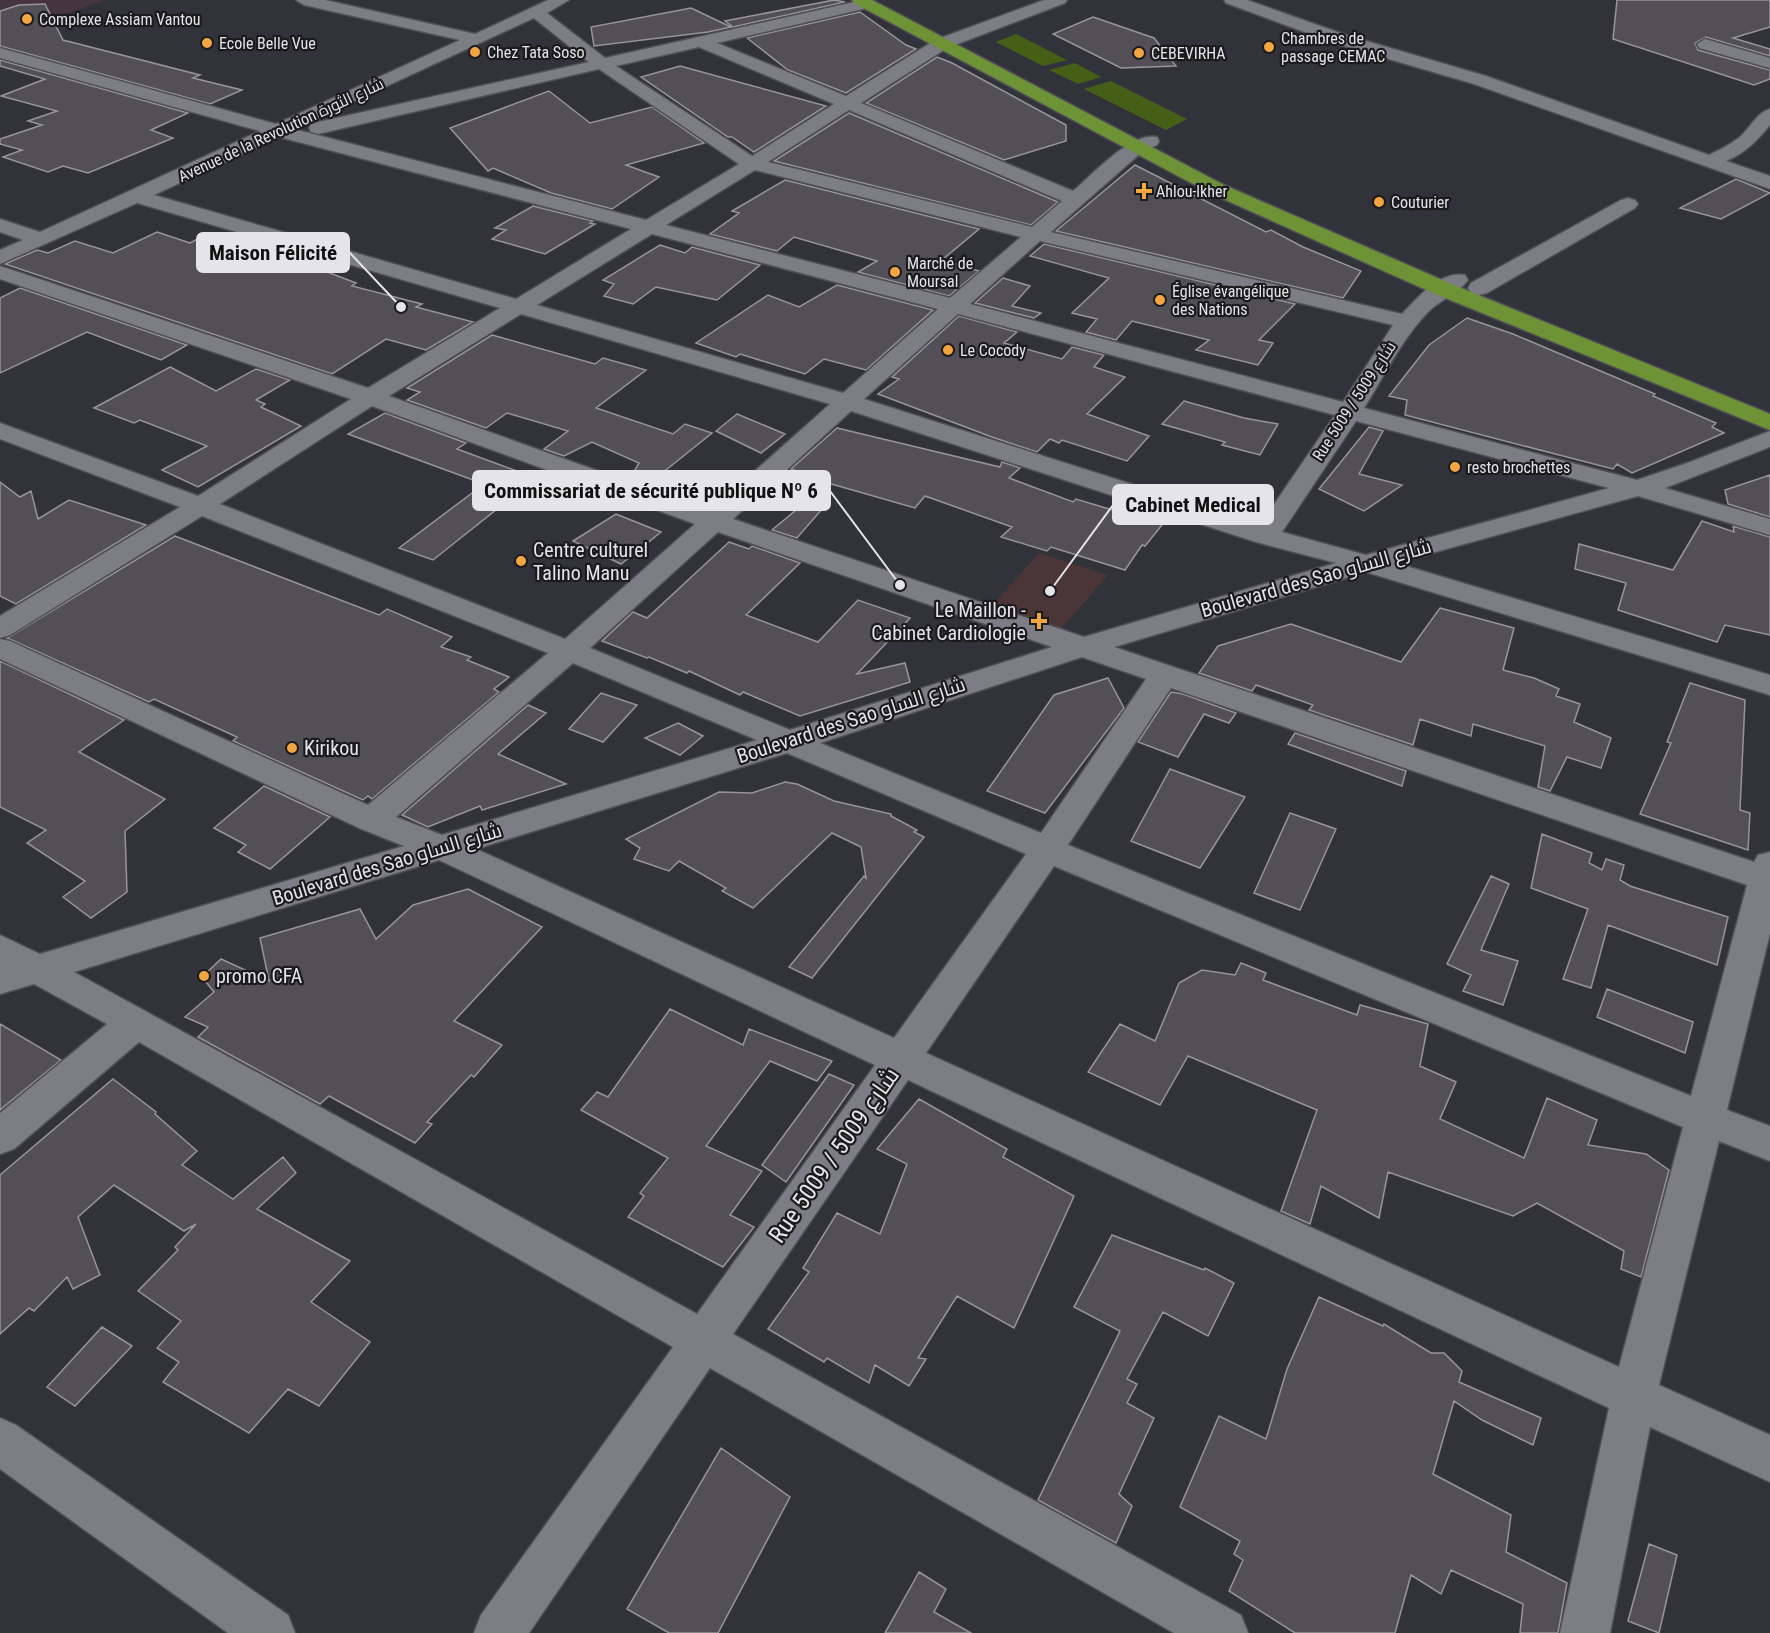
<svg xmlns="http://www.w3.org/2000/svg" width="1770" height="1633" font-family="'Roboto Condensed',Cairo,sans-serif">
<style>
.education{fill:#463541}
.medical{fill:#4a3537}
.green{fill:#465f17}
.building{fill:#534f57;stroke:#98949d;stroke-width:1.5}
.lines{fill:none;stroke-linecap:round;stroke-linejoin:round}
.minor-casing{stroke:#4f4f55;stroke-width:3}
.major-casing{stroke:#4f4f55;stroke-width:3}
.minor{fill:#7c7d85;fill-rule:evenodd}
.major{fill:#6e9236;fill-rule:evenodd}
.poi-dot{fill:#f2a541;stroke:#1b1b1e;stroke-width:2}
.labels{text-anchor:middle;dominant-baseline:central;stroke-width:4.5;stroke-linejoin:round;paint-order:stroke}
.far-poi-label{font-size:16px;fill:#e4e4e9;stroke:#1b1b1e;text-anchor:start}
.far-street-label{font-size:16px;fill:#e4e4e9;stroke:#1b1b1e}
.poi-label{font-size:20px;fill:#e4e4e9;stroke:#1b1b1e;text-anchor:start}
.street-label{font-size:20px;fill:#e4e4e9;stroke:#1b1b1e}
.near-street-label{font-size:24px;fill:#e4e4e9;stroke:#1b1b1e}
.leader{fill:none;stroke:#e4e4e9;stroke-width:2}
.callout-dot{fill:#e4e4e9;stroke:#1b1b1e;stroke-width:2}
.callout{fill:#e4e4e9;stroke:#e4e4e9;stroke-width:2}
.callout-label{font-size:21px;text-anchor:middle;font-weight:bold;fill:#111}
</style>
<rect width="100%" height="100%" fill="#32333a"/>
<path class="education" d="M 0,0 L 104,0 L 1,38 Z"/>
<path class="medical" d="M 1039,553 L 1108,575 L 1060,630 L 992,606 Z"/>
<path class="green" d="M 1016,34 L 1067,60 L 1043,66 L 996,42 Z
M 1075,63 L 1101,77 L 1078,84 L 1049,70 Z
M 1111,81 L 1187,119 L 1166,130 L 1084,89 Z"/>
<path class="building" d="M 834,0 L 845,2 L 733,27 L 725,21 Z
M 1617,0 L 1770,0 L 1770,27 L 1733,38 L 1770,49 L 1770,56 L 1706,37 L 1695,43 L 1698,50 L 1770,70 L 1770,79 L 1754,85 L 1613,39 Z
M 45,4 L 63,40 L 200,75 L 193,78 L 242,90 L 210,104 L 0,46 L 0,11 L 19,5 Z
M 691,8 L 731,27 L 708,32 L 594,46 L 591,27 Z
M 860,12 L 906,45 L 916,49 L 846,93 L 788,70 L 747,38 Z
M 1093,17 L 1154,38 L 1176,66 L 1121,68 L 1053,34 Z
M 937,57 L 952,63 L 1066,125 L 1066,141 L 1004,160 L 866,103 Z
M 0,60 L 188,113 L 151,130 L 173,138 L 88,173 L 63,166 L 48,172 L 3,157 L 22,150 L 0,144 L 0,139 L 42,125 L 28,121 L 57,111 L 1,96 L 45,79 L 0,66 Z
M 680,66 L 826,106 L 754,152 L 732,137 L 728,137 L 641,77 Z
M 549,91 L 590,123 L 652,107 L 704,143 L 626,165 L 659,177 L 612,209 L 551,193 L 493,168 L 488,171 L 450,128 Z
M 849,113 L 1058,202 L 1031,225 L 774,161 Z
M 1135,165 L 1266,232 L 1271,230 L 1303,247 L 1361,271 L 1343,298 L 1056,231 Z
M 1736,179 L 1770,193 L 1721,219 L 1680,208 Z
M 785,180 L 979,229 L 942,260 L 979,271 L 949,296 L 858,272 L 877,261 L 794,237 L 777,251 L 710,234 L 739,213 L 732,211 Z
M 533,206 L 593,221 L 590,223 L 595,224 L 545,254 L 492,239 L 506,230 L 495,228 Z
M 157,232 L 190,243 L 209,233 L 288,257 L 356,283 L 352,286 L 422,304 L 416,307 L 473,322 L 426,350 L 386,339 L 332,374 L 5,264 L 37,250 L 48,253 L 75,241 L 113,253 Z
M 1044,244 L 1295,304 L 1259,340 L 1273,343 L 1258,365 L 1196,350 L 1209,340 L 1132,321 L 1116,340 L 1086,332 L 1097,319 L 1072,313 L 1109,278 L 1030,256 Z
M 660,245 L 685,253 L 692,247 L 760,265 L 717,300 L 656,287 L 633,304 L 604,296 L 614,284 L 603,280 Z
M 1003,278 L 1030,286 L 1012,306 L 1041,313 L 1034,318 L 975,303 Z
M 837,285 L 933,310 L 866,370 L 824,359 L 805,374 L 740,354 L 736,357 L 696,343 L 768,295 L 799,307 Z
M 20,288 L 187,345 L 161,360 L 87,332 L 0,373 L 0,298 Z
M 959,316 L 1017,332 L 1004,343 L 1062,359 L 1072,347 L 1104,355 L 1094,367 L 1125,377 L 1087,414 L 1149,436 L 1127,461 L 1062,440 L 1059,443 L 1050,439 L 1037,452 L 992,437 L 878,394 L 899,379 L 892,377 Z
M 1467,318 L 1513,334 L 1655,394 L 1653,396 L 1716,423 L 1712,427 L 1724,433 L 1632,473 L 1617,464 L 1613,469 L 1405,415 L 1407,400 L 1389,396 L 1429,345 Z
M 492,335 L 595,364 L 603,358 L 646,370 L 596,408 L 673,434 L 685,424 L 712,433 L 646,486 L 629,480 L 639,463 L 592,442 L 564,456 L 544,449 L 568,431 L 507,413 L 486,428 L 407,400 L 420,392 L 407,388 Z
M 170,367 L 216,391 L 256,369 L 290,380 L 256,400 L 265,404 L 261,407 L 301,426 L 198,487 L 162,470 L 207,446 L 140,420 L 134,423 L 94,408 Z
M 1184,401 L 1244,418 L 1278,424 L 1260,455 L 1222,445 L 1225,442 L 1162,424 Z
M 385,413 L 466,443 L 457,449 L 536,478 L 433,560 L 399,548 L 484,484 L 348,434 Z
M 737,414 L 785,434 L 761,453 L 716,431 Z
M 1369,427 L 1383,431 L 1359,474 L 1402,485 L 1364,511 L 1319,489 Z
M 837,428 L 1000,467 L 1002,462 L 1020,468 L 1009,478 L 1073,502 L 1076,499 L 1162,525 L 1145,546 L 1142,545 L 1125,570 L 1051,547 L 1047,551 L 1001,537 L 1012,527 L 925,496 L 915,508 L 828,483 L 830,482 L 791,469 Z
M 1770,475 L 1770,517 L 1728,504 L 1725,490 Z
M 0,482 L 20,497 L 31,491 L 38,519 L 69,500 L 146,525 L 16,604 L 0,596 Z
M 819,491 L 829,501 L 797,538 L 772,530 Z
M 616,514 L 661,532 L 621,564 L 573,541 Z
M 1702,521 L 1734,532 L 1733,526 L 1770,537 L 1770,635 L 1725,625 L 1717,642 L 1618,610 L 1626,583 L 1575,569 L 1579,544 L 1673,570 Z
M 175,536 L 379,615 L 387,609 L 452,637 L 441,647 L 471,657 L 467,660 L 509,677 L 494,689 L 499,692 L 372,799 L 368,796 L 363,800 L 233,741 L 237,737 L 154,699 L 149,702 L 7,638 Z
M 729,542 L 749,549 L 752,546 L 800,563 L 746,615 L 818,642 L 858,600 L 910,618 L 857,674 L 905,663 L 910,682 L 800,716 L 743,692 L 740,695 L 689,671 L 687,673 L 649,657 L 647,658 L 602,641 L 633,612 L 647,618 Z
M 1440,608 L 1514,628 L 1503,670 L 1534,678 L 1559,689 L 1556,696 L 1580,704 L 1574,722 L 1611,738 L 1601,768 L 1567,757 L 1550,791 L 1538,787 L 1545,746 L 1473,724 L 1471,736 L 1420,719 L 1413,745 L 1309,710 L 1313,705 L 1256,685 L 1252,691 L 1199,673 L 1218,646 L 1291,624 L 1401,662 Z
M 0,661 L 124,720 L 79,752 L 165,799 L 125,831 L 127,892 L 91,918 L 63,897 L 85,881 L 27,843 L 46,830 L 0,807 Z
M 1108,678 L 1124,708 L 1045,813 L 987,791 L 1054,695 Z
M 1690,683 L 1745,700 L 1740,810 L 1750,813 L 1748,850 L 1640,814 L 1671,743 L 1667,742 Z
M 1171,692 L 1183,694 L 1236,713 L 1229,723 L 1204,714 L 1178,757 L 1138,742 Z
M 601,693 L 637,705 L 603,742 L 569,729 Z
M 528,705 L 546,713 L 498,754 L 566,784 L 482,810 L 480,806 L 428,827 L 402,815 Z
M 678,723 L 703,736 L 680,755 L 645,738 Z
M 1295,733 L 1406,771 L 1402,786 L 1288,744 Z
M 1170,769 L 1245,797 L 1200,868 L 1131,841 Z
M 785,782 L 797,784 L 834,801 L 891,814 L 891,816 L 917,830 L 914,832 L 924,837 L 812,978 L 789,967 L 864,876 L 866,878 L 861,847 L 832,833 L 753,908 L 722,891 L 726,888 L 679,861 L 669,871 L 634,859 L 640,848 L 626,839 L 719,792 L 752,793 Z
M 264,786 L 330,817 L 270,869 L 238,852 L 246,845 L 214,828 Z
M 1290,813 L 1336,829 L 1300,910 L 1254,893 Z
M 1542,834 L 1592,853 L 1589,863 L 1602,870 L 1606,859 L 1624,865 L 1620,880 L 1630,886 L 1728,917 L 1717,965 L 1608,925 L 1591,988 L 1563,979 L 1588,909 L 1531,888 Z
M 1491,876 L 1509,884 L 1481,950 L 1518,961 L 1503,1005 L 1463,991 L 1471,975 L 1447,964 Z
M 468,889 L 542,927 L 454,1021 L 502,1045 L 474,1077 L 471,1075 L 427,1122 L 432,1124 L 415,1143 L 329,1096 L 320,1104 L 198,1037 L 208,1027 L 185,1017 L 214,992 L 202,977 L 221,959 L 269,981 L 260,938 L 360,909 L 376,939 L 413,905 Z
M 1241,963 L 1266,973 L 1263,980 L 1357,1015 L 1360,1005 L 1428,1024 L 1420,1066 L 1456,1082 L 1440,1119 L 1524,1158 L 1547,1098 L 1597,1120 L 1588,1145 L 1646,1154 L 1669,1170 L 1641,1277 L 1621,1269 L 1624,1251 L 1537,1203 L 1513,1216 L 1388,1172 L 1379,1218 L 1321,1186 L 1310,1224 L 1281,1211 L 1317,1110 L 1188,1056 L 1160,1105 L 1088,1072 L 1120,1024 L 1155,1041 L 1179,983 L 1202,970 L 1235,975 Z
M 1607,989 L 1693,1022 L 1685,1053 L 1597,1017 Z
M 670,1009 L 743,1045 L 749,1029 L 832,1061 L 817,1081 L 770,1061 L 706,1146 L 762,1171 L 730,1215 L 754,1227 L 723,1267 L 628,1217 L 644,1196 L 640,1193 L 668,1158 L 581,1110 L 597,1092 L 608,1097 Z
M 0,1024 L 61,1060 L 0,1110 Z
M 829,1074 L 854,1085 L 786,1182 L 762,1165 Z
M 113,1079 L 156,1112 L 155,1114 L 197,1151 L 182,1165 L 233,1199 L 283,1157 L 296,1173 L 257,1209 L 350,1261 L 311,1302 L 370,1342 L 319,1406 L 288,1389 L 249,1433 L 163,1382 L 179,1362 L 157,1348 L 181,1321 L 138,1291 L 178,1250 L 175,1247 L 196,1224 L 184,1231 L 114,1185 L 78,1217 L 100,1275 L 73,1289 L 67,1277 L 34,1311 L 29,1308 L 0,1334 L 0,1175 Z
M 919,1099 L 1007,1149 L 1003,1157 L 1074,1196 L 1014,1328 L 957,1296 L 918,1358 L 926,1359 L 909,1386 L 875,1365 L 869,1383 L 827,1358 L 824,1362 L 768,1329 L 809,1272 L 803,1268 L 837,1213 L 880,1234 L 907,1164 L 877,1149 Z
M 1112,1235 L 1204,1270 L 1205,1268 L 1234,1283 L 1208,1336 L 1163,1312 L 1127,1379 L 1137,1384 L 1127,1403 L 1154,1418 L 1119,1494 L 1132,1506 L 1116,1543 L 1038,1500 L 1120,1331 L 1074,1307 Z
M 1319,1297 L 1383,1326 L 1384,1324 L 1431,1353 L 1444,1353 L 1462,1371 L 1459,1382 L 1541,1418 L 1533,1445 L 1482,1420 L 1454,1401 L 1433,1474 L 1511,1515 L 1506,1552 L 1567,1583 L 1558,1633 L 1520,1633 L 1523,1604 L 1451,1570 L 1441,1594 L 1411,1575 L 1395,1633 L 1295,1633 L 1229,1591 L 1243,1560 L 1234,1554 L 1240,1541 L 1180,1507 L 1219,1416 L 1266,1439 L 1287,1369 Z
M 102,1327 L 132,1346 L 75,1406 L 47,1387 Z
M 721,1448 L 790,1497 L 718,1633 L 669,1633 L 627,1609 Z
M 1649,1544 L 1677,1555 L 1659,1633 L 1628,1621 Z
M 919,1572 L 946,1589 L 934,1612 L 971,1633 L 885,1633 Z"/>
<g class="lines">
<g class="minor-casing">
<path id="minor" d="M 296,0 L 325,0 L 475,34 L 548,0 L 569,0 L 547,13 L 605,58 L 863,0 L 872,1 L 874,4 L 872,7 L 717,43 L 846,96 L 935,40 L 1044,0 L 1067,0 L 1065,3 L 947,48 L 861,103 L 1073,191 C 1092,175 1132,131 1157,137 L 1159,141 L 1157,145 L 1143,151 L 1051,232 L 1402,314 C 1417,298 1441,270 1465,275 L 1468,280 C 1459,293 1440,300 1428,312 C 1401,340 1385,375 1364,408 L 1637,480 L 1690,462 L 1770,431 L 1770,447 L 1665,488 L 1770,519 L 1770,535 L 1638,496 L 1396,563 L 1770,675 L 1770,695 L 1366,572 L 1114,647 L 1754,862 L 1758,855 L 1770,852 L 1770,933 L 1727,1110 L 1770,1126 L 1770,1161 L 1719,1141 L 1659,1385 L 1770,1435 L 1770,1482 L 1650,1427 L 1610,1633 L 1560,1633 L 1609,1408 L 908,1080 L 733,1334 L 1241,1615 L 1248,1633 L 1174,1633 L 710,1368 L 529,1633 L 474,1633 L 481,1615 L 673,1347 L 139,1042 L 14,1149 L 0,1154 L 0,1113 L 107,1024 L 34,984 L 0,994 L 0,935 L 40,954 L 404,846 L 359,828 L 0,659 L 0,639 L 10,641 L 368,805 L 548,653 L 202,516 L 10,635 L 0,638 L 0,616 L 180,507 L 0,439 L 0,423 L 198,496 L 351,399 L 0,279 L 0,266 L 368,388 L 500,308 L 137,203 L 0,264 L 0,250 L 23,240 L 0,232 L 0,219 L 40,232 L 260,131 L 0,58 L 0,48 L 276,124 L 460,40 L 304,5 ZM 534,18 L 589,62 L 318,122 L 311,124 L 309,128 L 311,132 L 318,134 L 599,69 L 739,164 L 646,220 L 294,129 ZM 699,47 L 834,104 L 752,156 L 616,66 ZM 849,110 L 1062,201 L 1032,227 L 768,162 ZM 279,137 L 283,138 L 631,229 L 516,299 L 154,195 ZM 755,170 L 1021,237 L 950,298 L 666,225 ZM 652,234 L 938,309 L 843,393 L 537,305 ZM 1040,241 L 1393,325 L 1343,402 L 970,304 ZM 521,314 L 830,404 L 710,511 L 389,396 ZM 958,314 L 1335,415 L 1260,525 L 864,399 ZM 372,406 L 695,524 L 565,639 L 220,504 ZM 851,411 L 1256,542 L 1336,563 L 1084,637 L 733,519 ZM 1356,421 L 1609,488 L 1366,555 L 1282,532 ZM 718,532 L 1052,647 L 790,730 L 590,648 ZM 1082,657 L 1146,679 L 1041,833 L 820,743 ZM 573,663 L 757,740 L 442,835 L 396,817 ZM 1171,688 L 1747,885 L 1691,1096 L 1068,845 ZM 787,753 L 1026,854 L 894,1038 L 476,849 ZM 439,860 L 875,1065 L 697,1314 L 74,972 ZM 1054,866 L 1683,1127 L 1619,1367 L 926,1053 Z
M 1224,0 L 1247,0 L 1346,35 L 1486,76 L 1709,155 C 1721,149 1732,144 1742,135 C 1751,126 1758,112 1770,109 L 1770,125 C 1757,141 1745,153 1726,161 L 1770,176 L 1770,189 L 1474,84 L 1334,43 L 1226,3 Z
M 1705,39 L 1770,58 L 1770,68 L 1699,48 L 1697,44 Z
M 1628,198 L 1635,200 L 1638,204 L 1635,208 L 1487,293 L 1479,295 L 1471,293 L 1468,288 L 1471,283 L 1621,200 Z
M 0,1418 L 16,1425 L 288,1615 L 295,1633 L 228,1633 L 0,1469 Z"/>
</g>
<g class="major-casing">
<path id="major" d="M 852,0 L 872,0 L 1224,185 L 1449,283 L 1770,414 L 1770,430 L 1433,293 L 1210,193 L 854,3 Z"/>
</g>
<use href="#minor" class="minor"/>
<use href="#major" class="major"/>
</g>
<g class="poi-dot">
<circle cx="27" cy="19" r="6"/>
<circle cx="207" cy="43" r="6"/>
<circle cx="1269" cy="47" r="6"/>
<circle cx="475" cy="52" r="6"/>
<circle cx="1139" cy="53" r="6"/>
<path d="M1141 182h6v6h6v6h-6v6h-6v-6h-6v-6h6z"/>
<circle cx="1379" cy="202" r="6"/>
<circle cx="895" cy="272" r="6"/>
<circle cx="1160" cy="300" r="6"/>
<circle cx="948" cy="350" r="6"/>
<circle cx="1455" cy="467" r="6"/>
<circle cx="521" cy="561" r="6"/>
<path d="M1036 612h6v6h6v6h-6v6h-6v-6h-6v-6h6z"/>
<circle cx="292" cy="748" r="6"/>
<circle cx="204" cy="976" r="6"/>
</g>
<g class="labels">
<g class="far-poi-label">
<text x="39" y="19">Complexe Assiam Vantou</text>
<text x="1281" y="38">Chambres de<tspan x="1281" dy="18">passage CEMAC</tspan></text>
<text x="219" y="43">Ecole Belle Vue</text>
<text x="487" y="52">Chez Tata Soso</text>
<text x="1151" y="53">CEBEVIRHA</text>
<text x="1156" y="191">Ahlou-lkher</text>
<text x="1391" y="202">Couturier</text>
<text x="907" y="263">Marché de<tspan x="907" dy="18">Moursal</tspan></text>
<text x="1172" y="291">Église évangélique<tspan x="1172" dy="18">des Nations</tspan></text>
<text x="960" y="350">Le Cocody</text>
<text x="1467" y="467">resto brochettes</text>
</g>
<g class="far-street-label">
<text transform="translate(281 130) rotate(-25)">Avenue de la Revolution شارع الثورة</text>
<text transform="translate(1354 401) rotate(-57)">Rue 5009 / شارع 5009</text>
</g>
<g class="poi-label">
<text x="533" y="550">Centre culturel<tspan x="533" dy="23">Talino Manu</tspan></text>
<text x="1026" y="610" text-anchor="end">Le Maillon -<tspan x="1026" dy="23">Cabinet Cardiologie</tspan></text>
<text x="304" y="748">Kirikou</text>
<text x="216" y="976">promo CFA</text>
</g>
<g class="street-label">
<text transform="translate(1316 578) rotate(-16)">Boulevard des Sao شارع الساو</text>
<text transform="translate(851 720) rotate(-18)">Boulevard des Sao شارع الساو</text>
<text transform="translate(387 864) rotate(-17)">Boulevard des Sao شارع الساو</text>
</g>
<g class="near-street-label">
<text transform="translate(834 1155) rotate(-55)">Rue 5009 / شارع 5009</text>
</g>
</g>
<path class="leader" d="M401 307L349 252M900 585L830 491M1050 591L1113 505"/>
<g class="callout-dot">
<circle cx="401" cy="307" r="6"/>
<circle cx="900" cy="585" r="6"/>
<circle cx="1050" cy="591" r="6"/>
</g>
<g class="callout">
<rect x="197" y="233" width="152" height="39" rx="6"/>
<rect x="473" y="471" width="357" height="39" rx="6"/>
<rect x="1113" y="485" width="160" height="39" rx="6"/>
</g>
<g class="callout-label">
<text x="273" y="260">Maison Félicité</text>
<text x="651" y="498">Commissariat de sécurité publique Nº 6</text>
<text x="1193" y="512">Cabinet Medical</text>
</g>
</svg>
